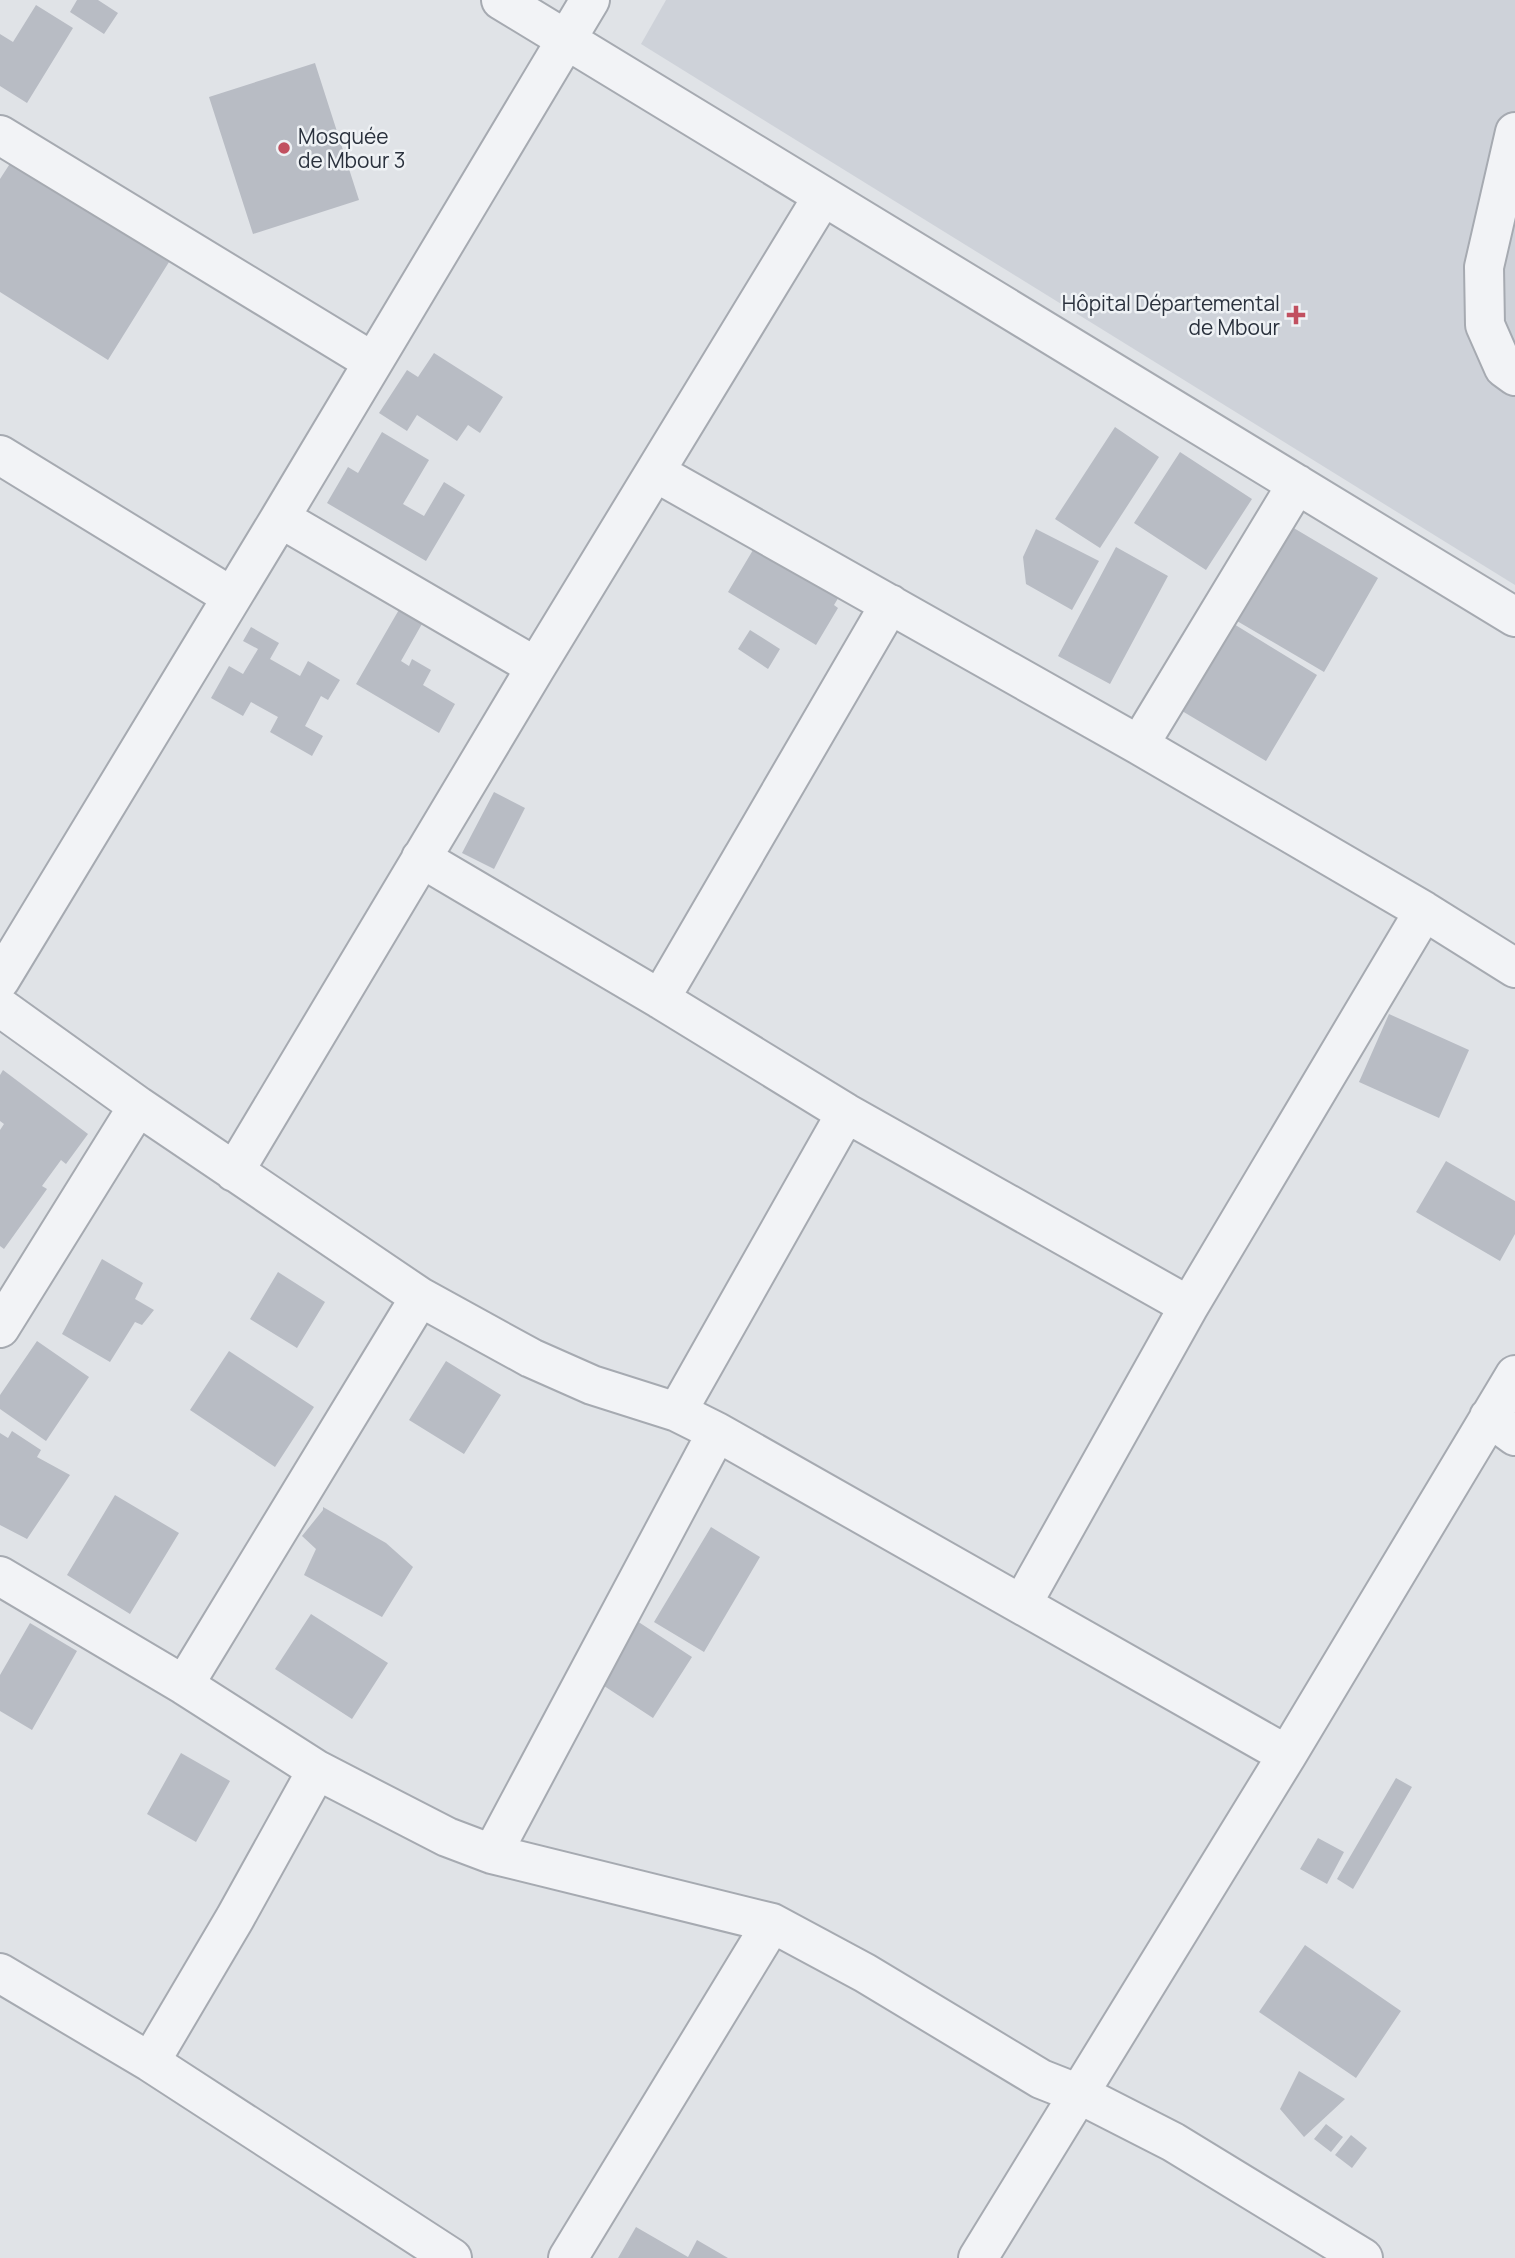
<svg xmlns="http://www.w3.org/2000/svg" width="1515" height="2258" font-family="Manrope,sans-serif">
<style>
.built{fill:#ced2d9}
.building{fill:#b8bcc4}
.lines{fill:none;stroke-linecap:round;stroke-linejoin:round}
.minor-casing{stroke:#a6aab1;stroke-width:42}
.minor{stroke:#f2f3f6;stroke-width:38}
.poi-dot{fill:#c15060;stroke:#eff2f5;stroke-width:2.5}
.labels{text-anchor:middle;dominant-baseline:central;stroke-width:5;stroke-linejoin:round;paint-order:stroke}
.poi-label{font-size:21px;fill:#2a313d;stroke:#eff2f5;text-anchor:start}
</style>
<rect width="100%" height="100%" fill="#e0e3e7"/>
<path class="built" d="M 666,0 L 1515,0 L 1515,585 L 641,44 Z"/>
<path class="building" d="M 77,0 L 98,0 L 118,13 L 104,34 L 70,12 Z
M 36,5 L 73,28 L 27,103 L 0,86 L 0,34 L 13,42 Z
M 315,63 L 359,200 L 253,234 L 209,97 Z
M 11,162 L 169,262 L 108,360 L 0,292 L 0,179 Z
M 434,353 L 503,397 L 480,433 L 468,425 L 457,441 L 417,415 L 407,431 L 379,413 L 407,370 L 418,377 Z
M 1115,427 L 1159,457 L 1100,548 L 1055,519 Z
M 382,432 L 429,460 L 403,504 L 424,516 L 444,482 L 465,495 L 426,561 L 327,503 L 348,467 L 358,473 Z
M 1180,452 L 1252,499 L 1206,570 L 1134,523 Z
M 1292,527 L 1378,578 L 1324,672 L 1237,621 Z
M 1036,529 L 1099,561 L 1072,610 L 1026,584 L 1023,557 Z
M 758,532 L 846,585 L 834,605 L 838,608 L 816,645 L 728,592 L 753,550 L 749,548 Z
M 1116,547 L 1168,576 L 1110,684 L 1058,656 Z
M 404,601 L 427,615 L 401,661 L 409,666 L 412,659 L 431,670 L 423,685 L 455,704 L 439,733 L 356,684 Z
M 1229,621 L 1317,675 L 1266,761 L 1177,708 Z
M 251,627 L 279,643 L 270,659 L 300,676 L 308,661 L 340,680 L 328,700 L 321,696 L 305,726 L 323,736 L 312,756 L 270,732 L 278,717 L 251,702 L 243,716 L 211,698 L 229,666 L 243,674 L 258,649 L 243,641 Z
M 750,630 L 780,649 L 768,669 L 738,649 Z
M 494,792 L 525,808 L 494,869 L 462,853 Z
M 1389,1014 L 1469,1050 L 1439,1118 L 1359,1082 Z
M 3,1070 L 88,1134 L 66,1164 L 61,1160 L 42,1186 L 47,1189 L 4,1249 L 0,1246 L 0,1130 L 4,1124 L 0,1121 L 0,1075 Z
M 1446,1161 L 1515,1201 L 1515,1234 L 1500,1261 L 1416,1212 Z
M 102,1259 L 143,1283 L 135,1299 L 154,1310 L 142,1325 L 135,1322 L 110,1362 L 62,1334 Z
M 278,1272 L 325,1302 L 297,1348 L 250,1319 Z
M 37,1341 L 89,1377 L 46,1441 L 0,1409 L 0,1395 Z
M 229,1351 L 314,1407 L 275,1467 L 190,1410 Z
M 446,1361 L 501,1395 L 464,1454 L 409,1420 Z
M 12,1431 L 41,1450 L 37,1457 L 70,1475 L 27,1539 L 0,1525 L 0,1433 L 8,1438 Z
M 115,1495 L 179,1533 L 130,1614 L 67,1575 Z
M 323,1507 L 386,1543 L 413,1567 L 382,1617 L 304,1575 L 316,1549 L 302,1536 L 323,1510 Z
M 711,1527 L 760,1557 L 704,1652 L 654,1622 Z
M 311,1614 L 388,1663 L 352,1719 L 275,1669 Z
M 637,1621 L 692,1657 L 653,1718 L 598,1682 Z
M 30,1623 L 77,1651 L 32,1730 L 0,1711 L 0,1675 Z
M 181,1753 L 230,1781 L 196,1842 L 147,1814 Z
M 1396,1778 L 1412,1787 L 1353,1889 L 1337,1879 Z
M 1318,1838 L 1344,1852 L 1327,1884 L 1300,1869 Z
M 1305,1945 L 1401,2011 L 1356,2078 L 1259,2012 Z
M 1299,2071 L 1345,2099 L 1304,2137 L 1280,2109 Z
M 1326,2124 L 1343,2137 L 1331,2152 L 1314,2139 Z
M 1351,2135 L 1367,2148 L 1352,2168 L 1335,2155 Z
M 636,2227 L 688,2257 L 697,2240 L 728,2258 L 618,2258 Z"/>
<g class="lines">
<g class="minor-casing">
<path id="minor" d="M 501,0 L 1515,617
M 1515,132 L 1484,267 L 1485,325 L 1504,368 L 1515,376
M 0,135 L 373,362
M 0,455 L 232,597
M 655,472 L 1139,745 L 1424,911 L 1515,968
M 280,518 L 536,667
M 1139,745 L 1297,484
M 421,858 L 660,999 L 846,1113 L 1189,1306
M 0,980 L 280,518 L 590,0
M 660,999 L 890,604
M 0,1007 L 138,1106 L 420,1297 L 531,1358 L 592,1385 L 677,1412 L 717,1432 L 1287,1755
M 234,1172 L 536,667 L 823,196
M 0,1328 L 138,1106
M 677,1412 L 846,1113
M 1489,1417 L 1515,1436
M 0,1576 L 184,1685 L 317,1770 L 447,1837 L 492,1854 L 772,1923 L 865,1973 L 1041,2079 L 1079,2094 L 1173,2142 L 1363,2258
M 1022,1604 L 1189,1306 L 1424,911
M 184,1685 L 420,1297
M 492,1854 L 717,1432
M 0,1973 L 150,2062 L 452,2258
M 150,2062 L 235,1918 L 317,1770
M 568,2258 L 772,1923
M 978,2258 L 1287,1755 L 1515,1375"/>
</g>
<use href="#minor" class="minor"/>
</g>
<g class="poi-dot">
<circle cx="284" cy="148" r="7"/>
<path d="M1292.5 304.5h7v7h7v7h-7v7h-7v-7h-7v-7h7z"/>
</g>
<g class="labels">
<g class="poi-label">
<text x="298" y="136">Mosquée<tspan x="298" dy="24">de Mbour 3</tspan></text>
<text x="1280" y="303" text-anchor="end">Hôpital Départemental<tspan x="1280" dy="24">de Mbour</tspan></text>
</g>
</g>
</svg>
